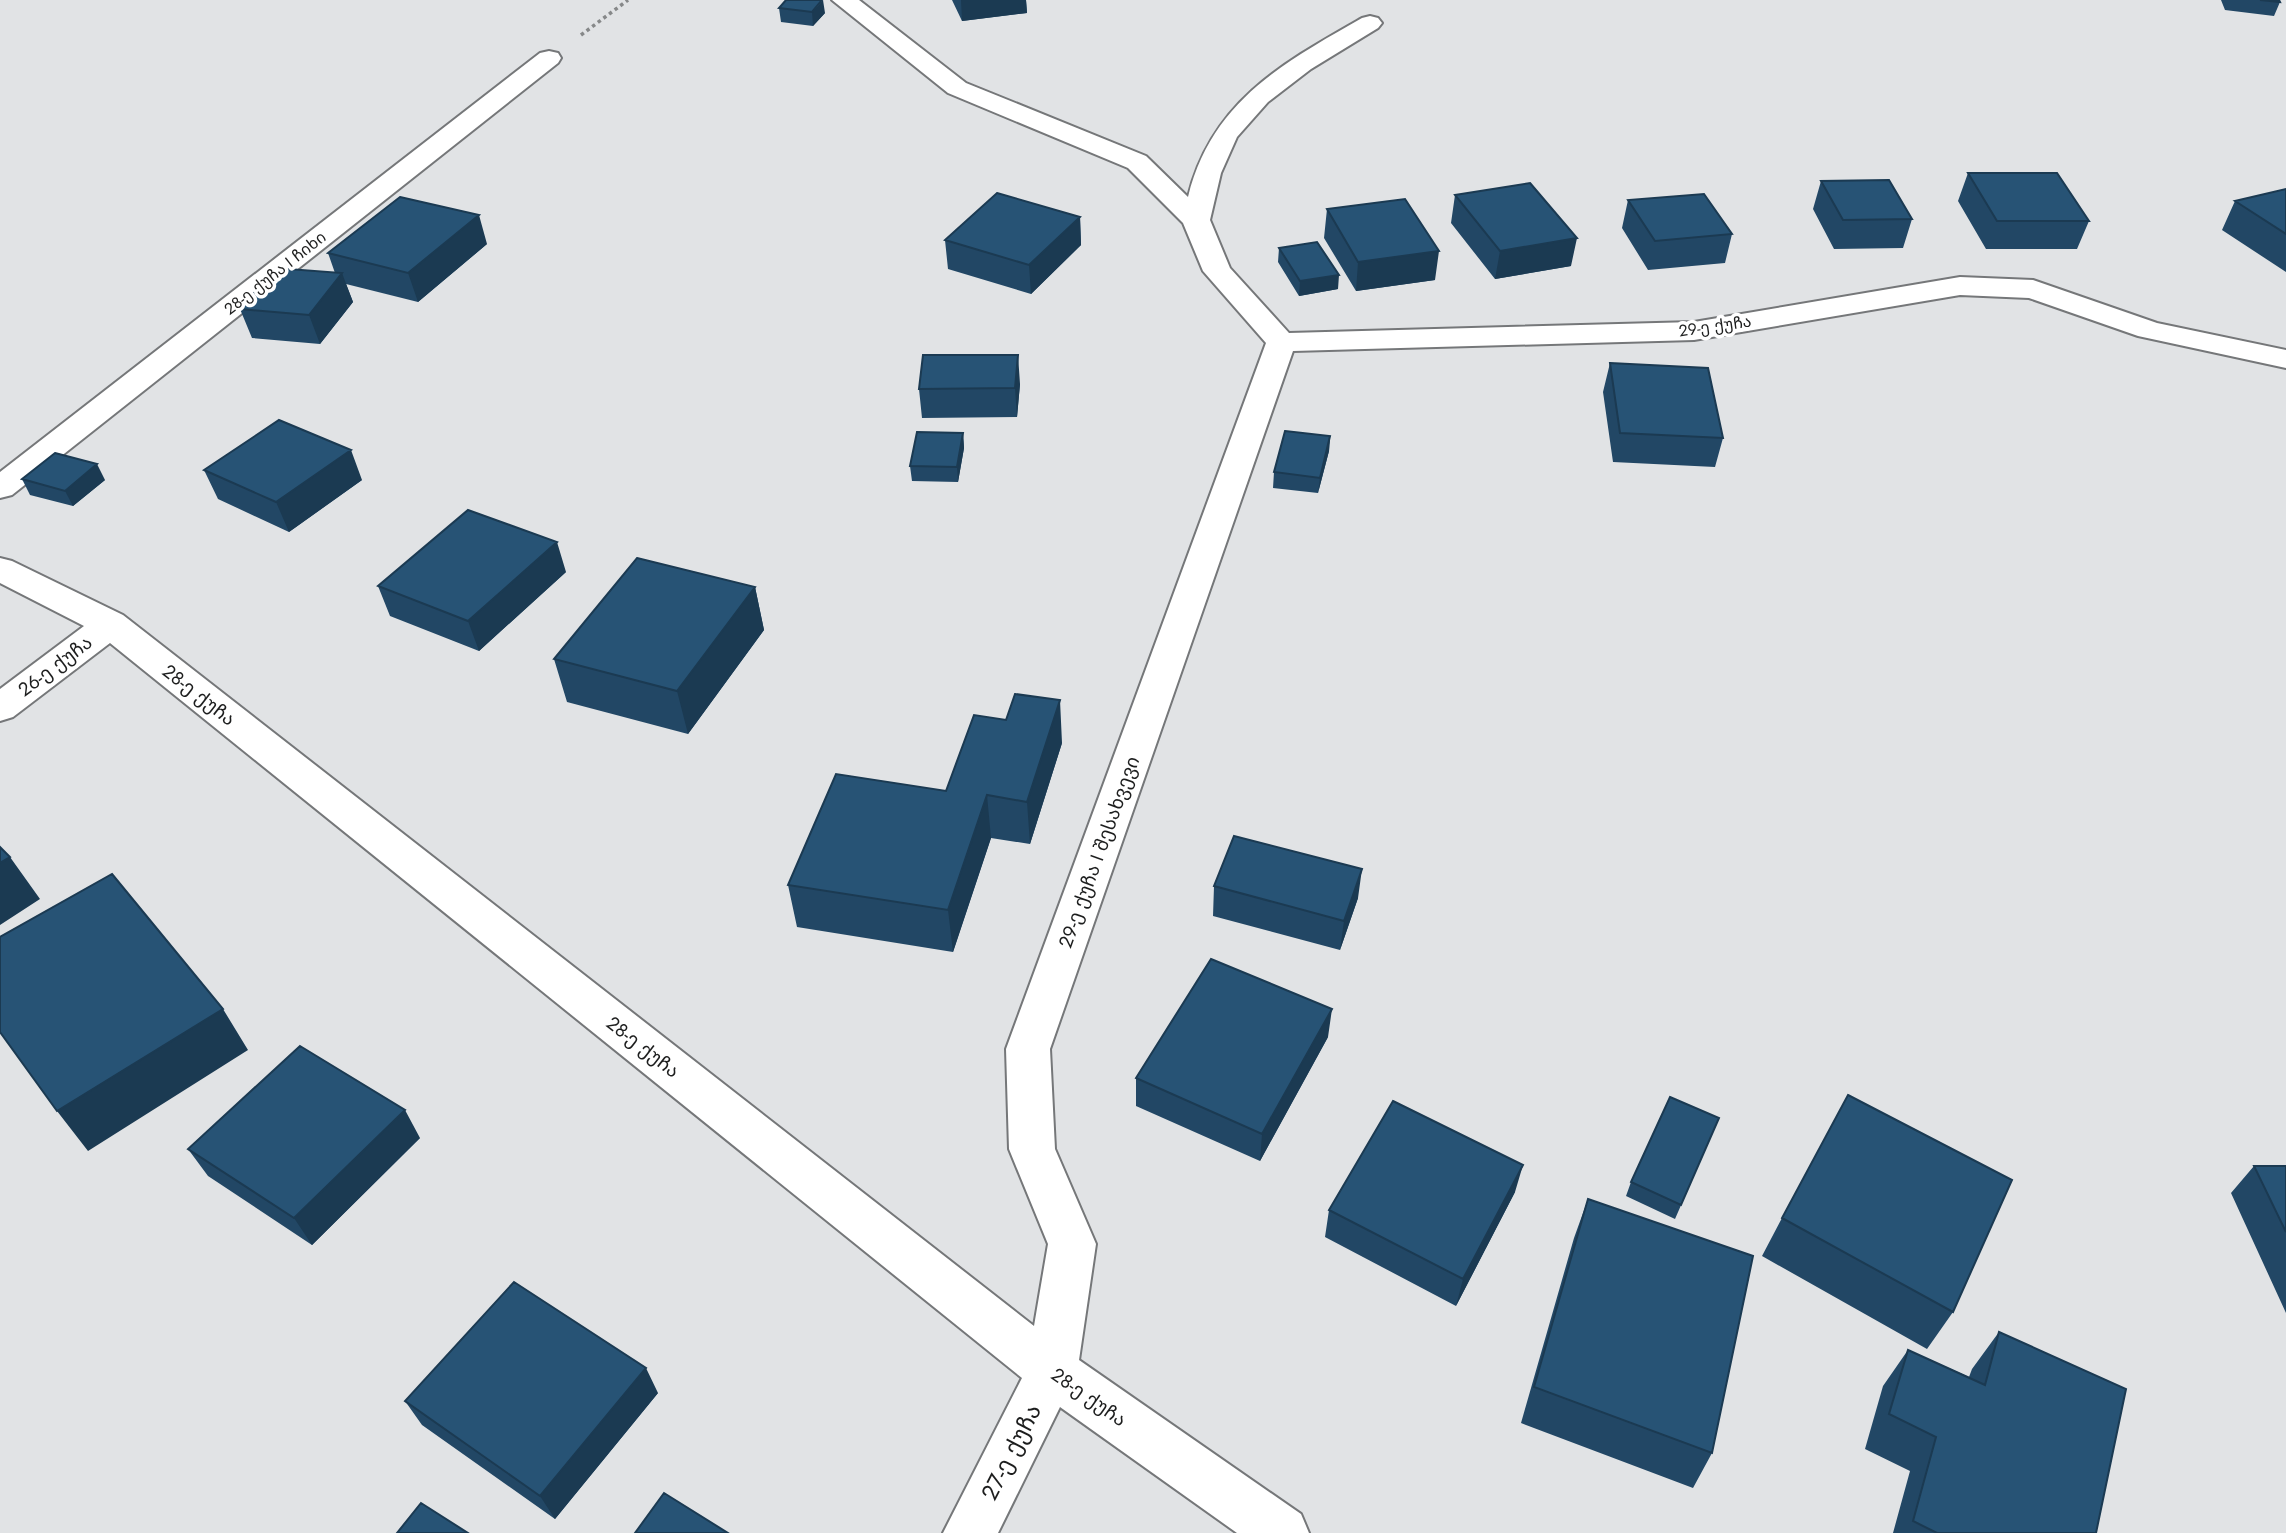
<svg xmlns="http://www.w3.org/2000/svg" width="2286" height="1533" font-family="Jost,'Noto Sans Georgian',sans-serif">
<style>
.lines{fill:none;stroke-linecap:round;stroke-linejoin:round}
.minor-casing{stroke:#757779;stroke-width:4}
.path{stroke:#868889;stroke-width:3.5;stroke-dasharray:3.5 3.5;stroke-linecap:butt}
.minor{fill:#fff;fill-rule:evenodd}
.wall{fill:#224765}
.shaded-wall{fill:#1b3a52}
.building{fill:#275375;stroke:#1b3a52;stroke-width:2}
.labels{text-anchor:middle;dominant-baseline:central;stroke-width:7;stroke-linejoin:round;paint-order:stroke}
.far-street-label{font-size:16px;fill:#1d1e1e;stroke:#fff}
.street-label{font-size:19px;fill:#1d1e1e;stroke:#fff}
.near-street-label{font-size:23px;fill:#1d1e1e;stroke:#fff}
</style>
<rect width="100%" height="100%" fill="#e1e3e5"/>
<g class="lines">
<g class="minor-casing">
<path id="minor" d="M 832,0 L 859,0 L 966,83 L 1146,156 L 1188,197 C 1211,102 1283,63 1362,18 L 1370,16 L 1378,18 L 1382,23 L 1378,28 L 1311,69 L 1268,102 L 1237,137 L 1221,173 L 1210,220 L 1230,268 L 1289,333 L 1694,322 L 1960,277 L 2033,280 L 2157,323 L 2286,350 L 2286,368 L 2138,336 L 2029,298 L 1960,295 L 1694,340 L 1293,351 L 1050,1049 L 1055,1149 L 1096,1244 L 1079,1360 L 1301,1514 L 1309,1533 L 1237,1533 L 1060,1407 L 998,1533 L 943,1533 L 1022,1378 L 110,643 L 13,717 L 0,721 L 0,689 L 84,626 L 0,583 L 0,558 L 12,561 L 123,615 L 1034,1326 L 1048,1244 L 1009,1149 L 1006,1049 L 1266,343 L 1203,271 L 1183,223 L 1128,168 L 948,93 Z
M 549,51 L 558,53 L 561,58 L 558,63 L 12,495 L 0,498 L 0,472 L 540,53 Z"/>
</g>
<path class="path" d="M 581,35 L 628,0"/>
<use href="#minor" class="minor"/>
</g>
<path class="wall" d="M 952,0 L 1026,0 L 1027,13 L 962,21 Z
M 2221,0 L 2279,0 L 2280,2 L 2274,16 L 2225,10 Z
M 779,8 L 825,13 L 813,26 L 781,22 Z
M 1968,173 L 2089,221 L 2077,249 L 1986,249 L 1958,201 Z
M 1821,181 L 1912,219 L 1903,248 L 1834,249 L 1813,209 Z
M 2286,189 L 2286,272 L 2222,230 L 2235,201 Z
M 1455,195 L 1571,266 L 1495,279 L 1451,223 Z
M 1628,200 L 1732,234 L 1725,263 L 1648,270 L 1622,228 Z
M 1327,209 L 1435,280 L 1356,291 L 1324,238 Z
M 1080,217 L 1081,245 L 1031,294 L 948,269 L 945,240 Z
M 487,244 L 418,302 L 346,284 L 353,302 L 320,344 L 252,338 L 240,309 L 335,273 L 328,253 Z
M 1279,248 L 1338,289 L 1299,296 L 1278,262 Z
M 1610,363 L 1723,438 L 1715,467 L 1613,462 L 1603,392 Z
M 1020,384 L 1017,417 L 922,418 L 919,389 Z
M 963,433 L 964,448 L 958,482 L 912,481 L 910,466 Z
M 1330,436 L 1329,451 L 1318,493 L 1273,488 L 1274,472 Z
M 204,470 L 362,480 L 289,532 L 218,499 Z
M 22,479 L 105,480 L 73,506 L 30,495 Z
M 566,572 L 479,651 L 390,616 L 378,586 Z
M 755,587 L 764,630 L 688,734 L 567,702 L 554,659 Z
M 1062,743 L 1030,844 L 991,838 L 953,952 L 797,927 L 788,885 Z
M 1214,886 L 1358,898 L 1340,950 L 1213,916 Z
M 1328,1037 L 1260,1161 L 1136,1106 L 1136,1078 Z
M 1719,1118 L 1675,1219 L 1626,1196 L 1631,1182 Z
M 420,1138 L 312,1245 L 208,1176 L 188,1149 Z
M 2254,1166 L 2286,1166 L 2286,1313 L 2231,1193 Z
M 1515,1192 L 1456,1306 L 1325,1237 L 1329,1210 Z
M 1588,1199 L 1712,1453 L 1693,1488 L 1521,1423 L 1574,1238 Z
M 1782,1218 L 1953,1312 L 1927,1349 L 1762,1256 Z
M 1999,1332 L 2096,1533 L 1893,1533 L 1910,1471 L 1865,1449 L 1883,1386 L 1908,1350 L 1969,1377 L 1972,1369 Z
M 658,1393 L 555,1519 L 422,1425 L 405,1401 Z"/>
<path class="shaded-wall" d="M 823,0 L 825,13 L 813,26 L 812,12 Z
M 961,0 L 1026,0 L 1027,13 L 962,21 Z
M 479,215 L 487,244 L 418,302 L 408,273 Z
M 1080,217 L 1081,245 L 1031,294 L 1029,265 Z
M 1577,238 L 1571,266 L 1495,279 L 1500,251 Z
M 1439,251 L 1435,280 L 1356,291 L 1358,262 Z
M 342,273 L 353,302 L 320,344 L 309,315 Z
M 1339,275 L 1338,289 L 1299,296 L 1300,281 Z
M 1018,355 L 1020,384 L 1017,417 L 1015,388 Z
M 963,433 L 964,448 L 958,482 L 957,467 Z
M 1330,436 L 1329,451 L 1318,493 L 1320,478 Z
M 351,450 L 362,480 L 289,532 L 276,502 Z
M 97,464 L 105,480 L 73,506 L 65,491 Z
M 557,542 L 566,572 L 479,651 L 468,621 Z
M 755,587 L 764,630 L 688,734 L 677,691 Z
M 1060,700 L 1062,743 L 1030,844 L 1027,802 Z
M 987,795 L 991,838 L 953,952 L 948,910 Z
M 10,857 L 40,899 L 0,925 L 0,863 Z
M 1362,869 L 1358,898 L 1340,950 L 1344,921 Z
M 223,1009 L 248,1050 L 88,1151 L 57,1111 Z
M 1332,1009 L 1328,1037 L 1260,1161 L 1262,1134 Z
M 405,1110 L 420,1138 L 312,1245 L 294,1218 Z
M 1523,1165 L 1515,1192 L 1456,1306 L 1463,1279 Z
M 646,1368 L 658,1393 L 555,1519 L 540,1496 Z"/>
<path class="building" d="M 786,0 L 822,0 L 812,12 L 779,8 Z
M 2260,0 L 2279,0 L 2280,2 Z
M 1968,173 L 2057,173 L 2089,221 L 1997,221 Z
M 1889,180 L 1912,219 L 1843,220 L 1821,181 Z
M 1530,183 L 1577,238 L 1500,251 L 1455,195 Z
M 2286,189 L 2286,234 L 2235,201 Z
M 997,193 L 1080,217 L 1029,265 L 945,240 Z
M 1704,194 L 1732,234 L 1655,241 L 1628,200 Z
M 400,197 L 479,215 L 408,273 L 328,253 Z
M 1405,199 L 1439,251 L 1358,262 L 1327,209 Z
M 1317,242 L 1339,275 L 1300,281 L 1279,248 Z
M 275,268 L 342,273 L 309,315 L 240,309 Z
M 923,355 L 1018,355 L 1015,388 L 919,389 Z
M 1610,363 L 1708,368 L 1723,438 L 1620,433 Z
M 279,420 L 351,450 L 276,502 L 204,470 Z
M 1285,431 L 1330,436 L 1320,478 L 1274,472 Z
M 917,432 L 963,433 L 957,467 L 910,466 Z
M 55,453 L 97,464 L 65,491 L 22,479 Z
M 468,510 L 557,542 L 468,621 L 378,586 Z
M 637,558 L 755,587 L 677,691 L 554,659 Z
M 1015,694 L 1060,700 L 1027,802 L 987,795 L 948,910 L 788,885 L 836,774 L 946,791 L 974,715 L 1006,720 Z
M 1234,836 L 1362,869 L 1344,921 L 1214,886 Z
M 0,847 L 10,857 L 0,863 Z
M 112,874 L 223,1009 L 57,1111 L 0,1032 L 0,937 Z
M 1211,959 L 1332,1009 L 1262,1134 L 1136,1078 Z
M 300,1046 L 405,1110 L 294,1218 L 188,1149 Z
M 1848,1095 L 2012,1180 L 1953,1312 L 1782,1218 Z
M 1670,1097 L 1719,1118 L 1681,1205 L 1631,1182 Z
M 1393,1101 L 1523,1165 L 1463,1279 L 1329,1210 Z
M 2254,1166 L 2286,1166 L 2286,1232 Z
M 1588,1199 L 1753,1256 L 1712,1453 L 1534,1387 Z
M 514,1282 L 646,1368 L 540,1496 L 405,1401 Z
M 1999,1332 L 2126,1389 L 2096,1533 L 1937,1533 L 1913,1521 L 1936,1437 L 1889,1414 L 1908,1350 L 1985,1385 Z
M 664,1493 L 728,1533 L 635,1533 Z
M 421,1503 L 468,1533 L 397,1533 Z"/>
<g class="labels">
<g class="far-street-label">
<text transform="translate(275 273) rotate(-38)">28-ე ქუჩა I ჩიხი</text>
<text transform="translate(1715 326) rotate(-8)">29-ე ქუჩა</text>
</g>
<g class="street-label">
<text transform="translate(55 666) rotate(-37)">26-ე ქუჩა</text>
<text transform="translate(199 695) rotate(38)">28-ე ქუჩა</text>
<text transform="translate(1099 852) rotate(-70)">29-ე ქუჩა I შესახვევი</text>
<text transform="translate(643 1047) rotate(38)">28-ე ქუჩა</text>
<text transform="translate(1089 1397) rotate(35)">28-ე ქუჩა</text>
</g>
<g class="near-street-label">
<text transform="translate(1011 1452) rotate(-63)">27-ე ქუჩა</text>
</g>
</g>
</svg>
